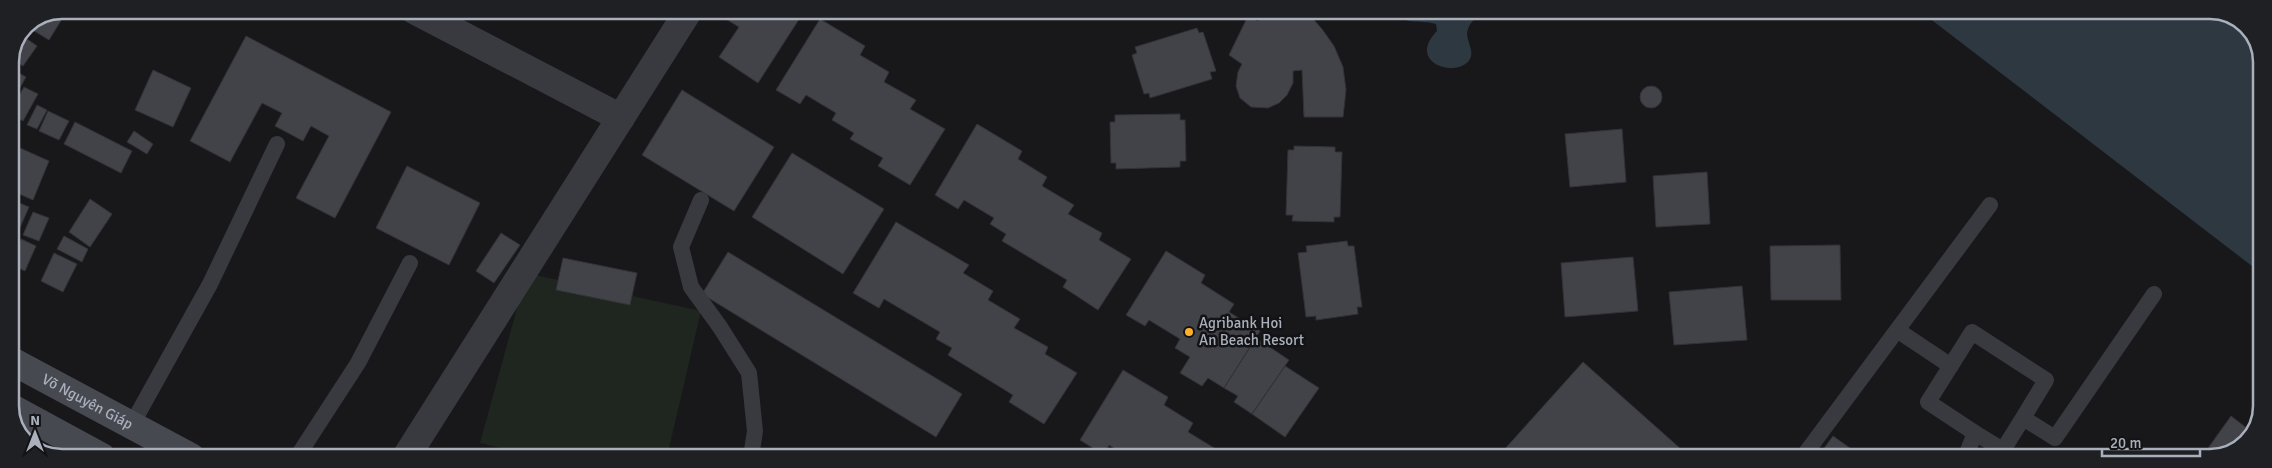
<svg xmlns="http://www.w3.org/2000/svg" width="2272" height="468" font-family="Signika,sans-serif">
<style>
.green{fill:#1e261f}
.water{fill:#2d3840}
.building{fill:#424348;stroke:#323237}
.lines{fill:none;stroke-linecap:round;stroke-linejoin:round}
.lane{stroke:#393a40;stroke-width:16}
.street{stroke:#393a40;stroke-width:28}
.secondary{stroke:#474950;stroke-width:28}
.poi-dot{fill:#ffb12c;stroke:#131316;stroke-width:2}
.labels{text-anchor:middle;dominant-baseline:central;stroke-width:5;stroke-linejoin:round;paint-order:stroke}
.poi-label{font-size:15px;fill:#a9b0bc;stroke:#131316;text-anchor:start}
.street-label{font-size:15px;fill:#a9b0bc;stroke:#131316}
.rim{fill:none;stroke:#a9b0bc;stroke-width:2.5}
</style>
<rect width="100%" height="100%" fill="#18181b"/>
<path class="green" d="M 535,275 L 701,311 L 667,457 L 540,457 L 480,443 L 519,301 Z"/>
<path class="water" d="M 1391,11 L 1482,11 C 1479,17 1470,21 1468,29 C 1464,39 1475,49 1470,59 C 1459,79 1405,64 1437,31 L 1436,24 C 1418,19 1406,26 1391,11 Z
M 1920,11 L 2220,11 L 2249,27 L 2262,55 L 2261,273 Z"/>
<path class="building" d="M 725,10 L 805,10 L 758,83 L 719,57 L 739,27 L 721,16 Z
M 1262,11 L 1306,11 L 1322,29 L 1334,46 L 1343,67 L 1346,90 L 1343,117 L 1304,117 L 1302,70 L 1293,71 L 1293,83 L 1287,95 L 1279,103 L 1268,108 L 1251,107 L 1240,98 L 1236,86 L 1238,72 L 1242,64 L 1229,55 L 1248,16 L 1258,21 Z
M 53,13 L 62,19 L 49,40 L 31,29 L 36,20 Z
M 820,19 L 865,46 L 860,55 L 889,72 L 884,82 L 916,100 L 910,109 L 945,129 L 910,185 L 878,166 L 883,158 L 850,139 L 854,133 L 832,120 L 836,113 L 806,95 L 800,104 L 776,90 Z
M 1197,28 L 1199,33 L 1203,32 L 1216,71 L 1210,72 L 1212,79 L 1150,98 L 1149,93 L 1144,94 L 1132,55 L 1137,53 L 1135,47 Z
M 23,36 L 37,46 L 23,66 L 11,59 Z
M 246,36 L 391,112 L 335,218 L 296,198 L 329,136 L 311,126 L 303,141 L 275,126 L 282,113 L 262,103 L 230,162 L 190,141 Z
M 10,68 L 26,77 L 10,106 Z
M 153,70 L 191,88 L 173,127 L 135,110 Z
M1640 97a11 11 0 1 1 22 0a11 11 0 1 1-22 0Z
M 24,87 L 38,94 L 23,121 L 10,114 L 10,111 Z
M 682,90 L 774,147 L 734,211 L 642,155 Z
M 37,105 L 47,110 L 37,129 L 27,125 Z
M 48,111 L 69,121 L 59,140 L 39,131 Z
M 1180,114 L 1180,120 L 1185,120 L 1186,161 L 1180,161 L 1180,167 L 1116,169 L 1116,163 L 1111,163 L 1110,122 L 1115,122 L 1115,115 Z
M 75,122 L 132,151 L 121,173 L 64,144 Z
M 977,124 L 1022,151 L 1018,159 L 1047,177 L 1042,186 L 1074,205 L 1068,214 L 1102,233 L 1099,240 L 1131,259 L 1098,310 L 1063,287 L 1067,280 L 1002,241 L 1006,234 L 990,224 L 994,218 L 964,200 L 958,209 L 935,195 Z
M 1622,129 L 1626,182 L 1570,187 L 1565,134 Z
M 134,131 L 153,144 L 147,154 L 127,142 Z
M 1294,146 L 1335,147 L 1335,152 L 1342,152 L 1340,217 L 1334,217 L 1334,222 L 1292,221 L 1293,215 L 1286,215 L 1288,150 L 1294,150 Z
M 20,148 L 49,161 L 33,200 L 10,190 L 10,171 Z
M 792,153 L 884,209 L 843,274 L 752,217 Z
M 407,166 L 480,203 L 449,265 L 376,228 Z
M 1707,172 L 1710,224 L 1656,227 L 1653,176 Z
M 10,199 L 29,207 L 15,239 L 10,237 Z
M 90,199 L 112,214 L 90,247 L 69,232 Z
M 33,212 L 49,218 L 39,241 L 23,235 Z
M 896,222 L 969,265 L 963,273 L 993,291 L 988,300 L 1020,319 L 1014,328 L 1048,347 L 1045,354 L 1077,373 L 1044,424 L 1009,402 L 1013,395 L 948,355 L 952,348 L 936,339 L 940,332 L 884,299 L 879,308 L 853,293 Z
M 501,233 L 520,245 L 494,283 L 476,271 Z
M 64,236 L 88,249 L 82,262 L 57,249 Z
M 21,239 L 36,246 L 25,271 L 10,264 Z
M 1347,241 L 1348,246 L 1354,246 L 1362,307 L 1357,307 L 1358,314 L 1316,320 L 1316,316 L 1306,317 L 1298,253 L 1307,252 L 1306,246 Z
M 1840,245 L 1841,300 L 1771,300 L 1770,246 Z
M 1166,251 L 1205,275 L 1201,283 L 1234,304 L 1229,312 L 1260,331 L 1224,388 L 1208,378 L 1202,386 L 1180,373 L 1190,357 L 1175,348 L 1180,339 L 1149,320 L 1145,326 L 1126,315 Z
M 728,252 L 962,394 L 936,437 L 702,294 Z
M 54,253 L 77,264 L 63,292 L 41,281 Z
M 1633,257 L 1638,311 L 1565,317 L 1561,263 Z
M 563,258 L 637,273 L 630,305 L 556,290 Z
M 1742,286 L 1747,340 L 1674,345 L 1669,292 Z
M 1256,338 L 1289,360 L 1252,414 L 1234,402 L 1238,396 L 1224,388 Z
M 1583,362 L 1691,458 L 1510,458 L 1503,451 Z
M 1285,366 L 1319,388 L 1285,437 L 1252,414 Z
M 1123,370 L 1168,397 L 1164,405 L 1193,423 L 1188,432 L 1219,451 L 1215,458 L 1130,458 L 1109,445 L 1104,455 L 1080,440 Z
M 2231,416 L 2252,432 L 2244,445 L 2210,458 L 2201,458 Z
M 1833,436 L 1864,458 L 1817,458 Z"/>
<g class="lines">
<path class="lane" d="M 701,200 L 681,247 L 691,287 L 720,327 L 749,373 L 755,431 L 751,457
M 1897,330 L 1951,366
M 131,426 L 210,284 L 277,144
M 1975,433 L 1928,402 L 1972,332 L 2046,380 L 2023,418
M 297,457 L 358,363 L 410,263
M 1802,458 L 1990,205
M 1965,458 L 1975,433 L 2003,450 L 2023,418 L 2055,438 L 2154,294"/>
<path class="street" d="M 414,10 L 621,118
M 406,457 L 689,10"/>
<g class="secondary">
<path id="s1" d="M 10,360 L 191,457"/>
<path d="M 10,407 L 102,457"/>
</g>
</g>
<circle class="poi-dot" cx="1189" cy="332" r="5"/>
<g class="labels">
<g class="poi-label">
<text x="1199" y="323">Agribank Hoi<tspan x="1199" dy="17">An Beach Resort</tspan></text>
</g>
<g class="street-label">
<text stroke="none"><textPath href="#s1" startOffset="88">Võ Nguyên Giáp</textPath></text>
</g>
</g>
<path d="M0 0H2272V468H0ZM62 19H2210A43 43 0 0 1 2253 62V406A43 43 0 0 1 2210 449H62A43 43 0 0 1 19 406V62A43 43 0 0 1 62 19Z" fill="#1f2023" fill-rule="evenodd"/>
<path class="rim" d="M62 19H2210A43 43 0 0 1 2253 62V406A43 43 0 0 1 2210 449H62A43 43 0 0 1 19 406V62A43 43 0 0 1 62 19Z"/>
<g transform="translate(35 433)" stroke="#131316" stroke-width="4" paint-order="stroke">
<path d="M0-4L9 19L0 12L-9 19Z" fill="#a9b0bc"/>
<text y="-8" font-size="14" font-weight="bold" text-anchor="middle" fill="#a9b0bc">N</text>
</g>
<path d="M2102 448v8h98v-8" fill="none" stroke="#a9b0bc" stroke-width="2.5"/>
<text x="2110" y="448" font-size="15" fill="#a9b0bc" stroke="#131316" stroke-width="4" paint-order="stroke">20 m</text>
</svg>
